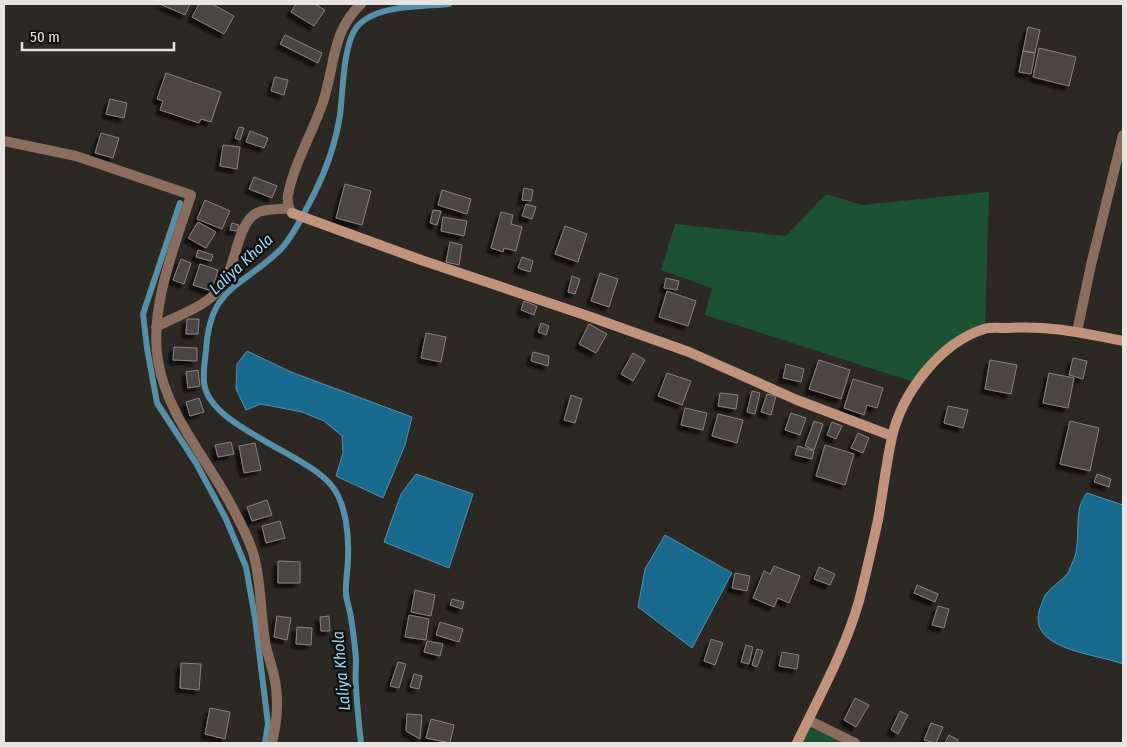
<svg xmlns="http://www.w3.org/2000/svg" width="1127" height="747" font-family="'Fira Sans Condensed',sans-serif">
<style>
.green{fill:#1c5233}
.water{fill:#186b8f;stroke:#568fa8}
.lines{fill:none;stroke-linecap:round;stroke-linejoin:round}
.stream{stroke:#568fa8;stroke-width:6}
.building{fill:#4b4444;stroke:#888180;filter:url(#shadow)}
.street{stroke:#8a6d5f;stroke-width:10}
.secondary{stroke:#c1937d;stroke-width:10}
.labels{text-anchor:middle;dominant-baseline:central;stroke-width:5;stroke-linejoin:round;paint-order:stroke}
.water-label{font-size:16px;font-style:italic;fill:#9dd7f7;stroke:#131210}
</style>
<defs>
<filter id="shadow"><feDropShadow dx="-4.5" dy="4.5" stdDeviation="1" flood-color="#0009"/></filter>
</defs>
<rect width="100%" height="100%" fill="#2c2925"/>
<path class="green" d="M 989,192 L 985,329 L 956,343 L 917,383 L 705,315 L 712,288 L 661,270 L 675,224 L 786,236 L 826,194 L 862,205 Z
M 808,720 L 854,743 L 797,743 Z"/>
<path class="water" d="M 247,351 L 291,372 L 412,417 L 405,445 L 383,498 L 336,476 L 343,453 L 342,436 L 324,421 L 302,412 L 261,404 L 246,410 L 236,389 L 237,364 Z
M 416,474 L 473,494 L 449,568 L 384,542 L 401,494 Z
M 1087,493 L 1123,505 L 1123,664 C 1098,654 1025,650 1040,608 C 1042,604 1043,598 1046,594 C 1052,586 1062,581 1068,573 C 1070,569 1072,563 1074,559 C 1082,538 1072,510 1087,493 Z
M 665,535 L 732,573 L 692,648 L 638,607 L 645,569 Z"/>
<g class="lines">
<path class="stream" d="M 180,203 L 143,314 L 147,348 L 157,403 L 196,463 L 226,519 L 246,567 L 255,618 L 268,724 L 265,743
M 361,743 C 359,725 357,706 356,687 C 355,678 356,669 356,659 C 355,646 353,631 351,618 C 350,610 347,602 346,595 C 345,583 348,570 348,557 C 349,535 346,504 332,486 C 305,452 207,426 204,382 C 203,372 205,360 206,350 C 210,286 241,288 280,250 C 293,237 305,211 314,194 C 326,170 336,142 340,115 C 343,92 343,46 356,28 C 374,4 422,7 449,4"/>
</g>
<path class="building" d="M 160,4 L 190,4 L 185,15 Z
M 199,4 L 212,4 L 234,16 L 224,34 L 192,17 Z
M 296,4 L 315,4 L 325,10 L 314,26 L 291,12 Z
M 1028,27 L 1040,30 L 1035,53 L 1023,51 Z
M 285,35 L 322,53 L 318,63 L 280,44 Z
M 1039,48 L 1076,57 L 1069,86 L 1033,77 Z
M 1023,51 L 1035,53 L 1031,74 L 1019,72 Z
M 166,73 L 221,92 L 211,122 L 201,119 L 199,123 L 160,110 L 163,101 L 157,99 Z
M 275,77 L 288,80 L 284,95 L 271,91 Z
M 110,99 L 127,103 L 124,118 L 106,114 Z
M 239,127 L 244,128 L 240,140 L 235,138 Z
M 250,131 L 268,138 L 264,148 L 246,142 Z
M 101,133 L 119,138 L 113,158 L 95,153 Z
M 223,145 L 240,147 L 237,169 L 220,166 Z
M 254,177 L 277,186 L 272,198 L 249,189 Z
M 345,184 L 371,191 L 362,225 L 336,218 Z
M 524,188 L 533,190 L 531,201 L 522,200 Z
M 442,190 L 471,199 L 467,214 L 438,205 Z
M 205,200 L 230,211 L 222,229 L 197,219 Z
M 526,204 L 536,207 L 532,219 L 522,216 Z
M 433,210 L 441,211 L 437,225 L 430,223 Z
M 501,212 L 513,215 L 511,224 L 522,227 L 516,251 L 504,248 L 503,252 L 491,248 Z
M 443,217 L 467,221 L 464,236 L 441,231 Z
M 198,222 L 216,232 L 206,248 L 188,238 Z
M 232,223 L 239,225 L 237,231 L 230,230 Z
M 565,226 L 587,234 L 578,262 L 555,254 Z
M 450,242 L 462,245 L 459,265 L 446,262 Z
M 198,250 L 213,255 L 211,261 L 196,257 Z
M 522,257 L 533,261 L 530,272 L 518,268 Z
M 181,259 L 191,263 L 184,284 L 173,280 Z
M 200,264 L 218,270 L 212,291 L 193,285 Z
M 600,273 L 618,279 L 609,307 L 591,301 Z
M 572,276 L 580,279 L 575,294 L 568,292 Z
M 666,278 L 679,281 L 677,290 L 664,288 Z
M 667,291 L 696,301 L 688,326 L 659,317 Z
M 524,301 L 537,306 L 534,315 L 521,310 Z
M 187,319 L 199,319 L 198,334 L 186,334 Z
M 541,323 L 549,326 L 546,335 L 538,332 Z
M 589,324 L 607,334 L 596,353 L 579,344 Z
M 426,333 L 446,337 L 441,362 L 421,358 Z
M 174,347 L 197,348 L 197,361 L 173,360 Z
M 533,352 L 549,356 L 548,366 L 531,361 Z
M 633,353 L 645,360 L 633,381 L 621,374 Z
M 1073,358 L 1087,361 L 1083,379 L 1069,375 Z
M 819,360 L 850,370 L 841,399 L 809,389 Z
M 990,360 L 1017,365 L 1011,394 L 985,389 Z
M 786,364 L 804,369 L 801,382 L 783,378 Z
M 198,370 L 200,386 L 188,388 L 186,372 Z
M 667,373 L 691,381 L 682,405 L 658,396 Z
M 1049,373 L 1074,378 L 1068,408 L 1043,403 Z
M 853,379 L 883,388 L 877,408 L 867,405 L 864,415 L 844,408 Z
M 752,391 L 760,393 L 755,414 L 747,412 Z
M 720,393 L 738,395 L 736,409 L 718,406 Z
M 767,394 L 776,396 L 771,415 L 761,412 Z
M 571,395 L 582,399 L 575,423 L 564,420 Z
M 199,398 L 204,412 L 190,416 L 186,402 Z
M 948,406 L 968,410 L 963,428 L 944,423 Z
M 685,408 L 707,413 L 703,430 L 681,425 Z
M 791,413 L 806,418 L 800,435 L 785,430 Z
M 718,414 L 743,420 L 737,443 L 712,436 Z
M 814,421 L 823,424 L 814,450 L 805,446 Z
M 1070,421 L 1099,428 L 1090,471 L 1060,464 Z
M 832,422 L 842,426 L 836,439 L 827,435 Z
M 858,433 L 869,438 L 863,453 L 851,448 Z
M 231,442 L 234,454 L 218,457 L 215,445 Z
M 255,443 L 261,470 L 244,473 L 239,446 Z
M 825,445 L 854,454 L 845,485 L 816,476 Z
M 798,446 L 814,451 L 812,459 L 795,455 Z
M 1097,474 L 1111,479 L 1109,487 L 1094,482 Z
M 267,500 L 272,515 L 252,521 L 247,507 Z
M 280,521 L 285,538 L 266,543 L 262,526 Z
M 278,561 L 300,562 L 300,583 L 278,583 Z
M 774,566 L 800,576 L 789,603 L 778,598 L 774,607 L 753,598 L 764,571 L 770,574 Z
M 819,567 L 835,574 L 830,585 L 814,579 Z
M 735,573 L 750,576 L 747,591 L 732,588 Z
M 917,585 L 938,594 L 935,602 L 914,593 Z
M 415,590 L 435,595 L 431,616 L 411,612 Z
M 452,599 L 464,602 L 462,609 L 450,605 Z
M 938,606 L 949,609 L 944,628 L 932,625 Z
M 409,615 L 429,619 L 426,640 L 405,637 Z
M 277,616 L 291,618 L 287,640 L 274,637 Z
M 329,616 L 330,631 L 321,631 L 320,617 Z
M 440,622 L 463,629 L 459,642 L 436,635 Z
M 297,627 L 312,628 L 311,645 L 296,644 Z
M 711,639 L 723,643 L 715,665 L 704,661 Z
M 427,641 L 443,644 L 440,656 L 424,652 Z
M 746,645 L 753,647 L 749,664 L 741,662 Z
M 757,649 L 763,651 L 757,667 L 752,665 Z
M 782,652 L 799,655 L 797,669 L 779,666 Z
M 398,662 L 406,664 L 399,688 L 390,686 Z
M 181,663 L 201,664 L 199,690 L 180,688 Z
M 414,674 L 422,676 L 419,689 L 410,687 Z
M 855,698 L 869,705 L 856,727 L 844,720 Z
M 210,708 L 230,712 L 225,739 L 205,734 Z
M 900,711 L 908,715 L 898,734 L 891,730 Z
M 407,714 L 422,715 L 420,739 L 406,731 Z
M 431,719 L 454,725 L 450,743 L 426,738 Z
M 931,723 L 943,727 L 936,743 L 924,740 Z
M 949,735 L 958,740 L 957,743 L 945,743 Z"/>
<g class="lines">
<path class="street" d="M 4,141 L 76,156 L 191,195 C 175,245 149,308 158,361 C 167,415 206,457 231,505 C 239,520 250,540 254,556 C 262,586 260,617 266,646 C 268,656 272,666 274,676 C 279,697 277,722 272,743
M 292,213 C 288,207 287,202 288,195 C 294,163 313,132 323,102 C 335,67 331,32 361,4
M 156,327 C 176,316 208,306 221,287 C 236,268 236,227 255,214 C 264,208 279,210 289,208
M 1077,332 L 1091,265 L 1123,135
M 808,720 L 855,743"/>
<path class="secondary" d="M 292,213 L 421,260 L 585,315 L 689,352 L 797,400 L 892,436
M 797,743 C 819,697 845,650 859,601 C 866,574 872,547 878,520 C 883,492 886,464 892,437 C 902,393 940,343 984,329 C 991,327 1000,328 1007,328 C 1048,325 1083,333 1123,341"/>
</g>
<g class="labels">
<g class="water-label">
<text transform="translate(241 264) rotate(-43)">Laliya Khola</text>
<text transform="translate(341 671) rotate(-95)">Laliya Khola</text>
</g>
</g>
<rect width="1127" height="747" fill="none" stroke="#e6e4e1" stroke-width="10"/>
<path d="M22 42v8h152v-8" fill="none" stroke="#e6e4e1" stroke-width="2.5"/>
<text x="30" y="42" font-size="15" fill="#e6e4e1" stroke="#131210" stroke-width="4" paint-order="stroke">50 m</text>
</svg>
